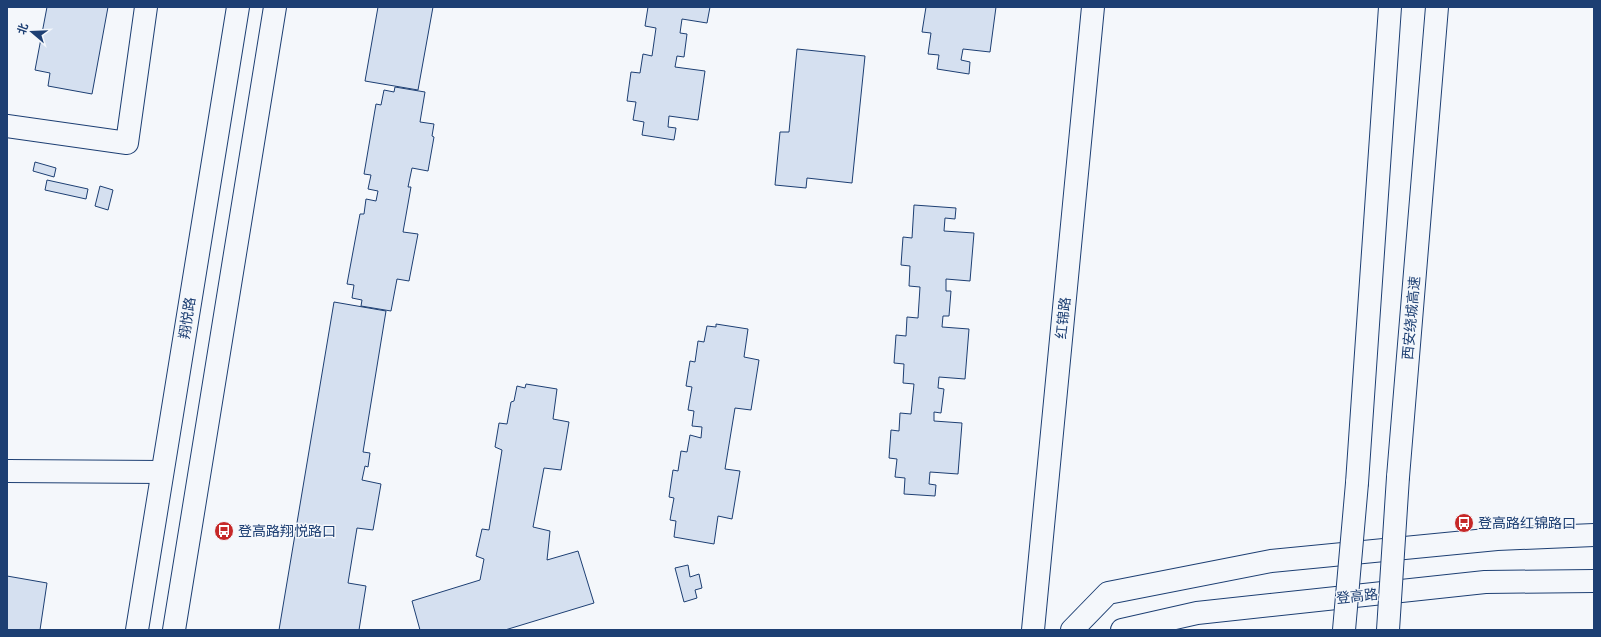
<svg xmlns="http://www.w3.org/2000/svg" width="1601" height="637" font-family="'Source Serif 4','Noto Sans SC',serif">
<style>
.building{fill:#d5e0f0;stroke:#1d3f73}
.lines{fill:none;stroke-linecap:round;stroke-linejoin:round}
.street-casing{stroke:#1d3f73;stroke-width:24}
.secondary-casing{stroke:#1d3f73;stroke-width:24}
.primary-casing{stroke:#1d3f73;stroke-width:24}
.highway-casing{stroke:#1d3f73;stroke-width:24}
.street{stroke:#f4f7fb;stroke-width:22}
.secondary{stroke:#f4f7fb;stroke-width:22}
.primary{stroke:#f4f7fb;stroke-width:22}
.highway{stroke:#f4f7fb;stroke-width:22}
.highway-bridge-casing{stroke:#1d3f73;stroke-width:24;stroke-linecap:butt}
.highway-bridge{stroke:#f4f7fb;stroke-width:22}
.labels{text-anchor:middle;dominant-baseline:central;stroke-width:3;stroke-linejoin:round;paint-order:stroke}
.street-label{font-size:14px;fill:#1d3f73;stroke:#f4f7fb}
.poi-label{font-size:14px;fill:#1d3f73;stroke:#f4f7fb;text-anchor:start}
</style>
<rect width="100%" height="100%" fill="#f4f7fb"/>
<path class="building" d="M 47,7 L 108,7 L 92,94 L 48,86 L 50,73 L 35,70 Z
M 378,7 L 433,7 L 418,90 L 365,81 Z
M 648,7 L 710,7 L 707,23 L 682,19 L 680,33 L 687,34 L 684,57 L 677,56 L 675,67 L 705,71 L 698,120 L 669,116 L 668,127 L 676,128 L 674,140 L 642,135 L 644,122 L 633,120 L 636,102 L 627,101 L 631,72 L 640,73 L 643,54 L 652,56 L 656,28 L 645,26 Z
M 926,7 L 996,7 L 990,52 L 963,49 L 961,60 L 970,62 L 969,74 L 937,69 L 939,55 L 928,54 L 931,33 L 922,32 Z
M 797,49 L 865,56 L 852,183 L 807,178 L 806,188 L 775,185 L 780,132 L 789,132 Z
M 395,87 L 425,92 L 420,122 L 434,124 L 432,136 L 434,137 L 428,171 L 412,168 L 408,187 L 411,187 L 403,232 L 418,234 L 409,281 L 397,279 L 391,311 L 361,306 L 362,300 L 352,298 L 354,285 L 347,284 L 360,214 L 364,214 L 366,199 L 376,201 L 378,191 L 368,189 L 371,175 L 364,174 L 376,104 L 381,105 L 384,90 L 394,92 Z
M 35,162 L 56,168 L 54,177 L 33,171 Z
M 47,180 L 88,189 L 86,199 L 45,190 Z
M 100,186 L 113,190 L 108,210 L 95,206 Z
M 914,205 L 956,208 L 955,219 L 945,218 L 944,231 L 974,233 L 970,281 L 946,279 L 946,291 L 951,291 L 949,316 L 943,316 L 942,327 L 969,329 L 965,379 L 939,377 L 938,388 L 944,389 L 941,413 L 934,412 L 934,421 L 962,423 L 958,474 L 930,472 L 929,484 L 936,485 L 935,496 L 904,494 L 905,478 L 895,477 L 897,459 L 889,458 L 891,430 L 899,431 L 900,413 L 911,414 L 914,384 L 903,383 L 904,364 L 894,363 L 896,335 L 906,336 L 907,317 L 918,318 L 920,287 L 909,286 L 910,266 L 901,265 L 903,237 L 912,238 Z
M 334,302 L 386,311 L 363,452 L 370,453 L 368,467 L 365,466 L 362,480 L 381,484 L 373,530 L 357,528 L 348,583 L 366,586 L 359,630 L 279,630 Z
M 716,324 L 748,329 L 744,357 L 759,360 L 751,410 L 735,408 L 725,469 L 740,471 L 732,519 L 718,516 L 714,544 L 674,537 L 676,521 L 670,520 L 674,498 L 669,497 L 673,470 L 678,471 L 681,451 L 687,452 L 690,435 L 701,438 L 702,427 L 692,426 L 694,411 L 688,410 L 692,387 L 686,386 L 690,361 L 695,362 L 698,341 L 704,342 L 707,326 L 716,327 Z
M 526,384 L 557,389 L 553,419 L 569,422 L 561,470 L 544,468 L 533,527 L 550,531 L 547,560 L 578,551 L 594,603 L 505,630 L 420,630 L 412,601 L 480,580 L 484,559 L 476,556 L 482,529 L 489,530 L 502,450 L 495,447 L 499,423 L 507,424 L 511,402 L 514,401 L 517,386 L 525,388 Z
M 688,565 L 690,577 L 699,574 L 702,588 L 695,590 L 697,598 L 684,602 L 675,568 Z
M 7,576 L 47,583 L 40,630 L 7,630 Z"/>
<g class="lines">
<g class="street-casing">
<path id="street" d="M 7,126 L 127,143 L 146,7
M 7,471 L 162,472
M 1072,630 L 1108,593 L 1271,561 L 1497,539 L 1594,535"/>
</g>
<g class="secondary-casing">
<path id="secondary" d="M 137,630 L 238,7
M 174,630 L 275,7
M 1033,630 L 1093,7"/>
</g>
<g class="primary-casing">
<path id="primary" d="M 1122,630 L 1197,613 L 1485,582 L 1594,581"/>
</g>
<g class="highway-casing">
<path id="highway" d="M 1398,477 L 1437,7
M 1357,483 L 1390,7"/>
</g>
<use href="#street" class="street"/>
<use href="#secondary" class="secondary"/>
<use href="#primary" class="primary"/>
<use href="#highway" class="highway"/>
<g class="highway-bridge-casing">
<path id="highway-bridge" d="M 1344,630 L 1357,483
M 1388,630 L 1398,477"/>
</g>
<use href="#highway-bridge" class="highway-bridge"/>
</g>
<defs>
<g id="bus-disc" transform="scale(1)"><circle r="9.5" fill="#c62828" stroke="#f4f7fb"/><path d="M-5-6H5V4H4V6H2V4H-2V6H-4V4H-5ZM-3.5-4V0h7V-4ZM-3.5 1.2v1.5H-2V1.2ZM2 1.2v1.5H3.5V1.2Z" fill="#fff"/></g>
</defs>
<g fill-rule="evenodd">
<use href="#bus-disc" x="1464" y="523"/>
<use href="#bus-disc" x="224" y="531"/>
</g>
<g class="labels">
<g class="street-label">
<text transform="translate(187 318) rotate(-81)">翔悦路</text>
<text transform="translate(1063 318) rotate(-84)">红锦路</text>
<text transform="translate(1411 318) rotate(-85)">西安绕城高速</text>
<text transform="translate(1357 596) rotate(-6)">登高路</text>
</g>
<g class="poi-label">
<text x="1478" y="523">登高路红锦路口</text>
<text x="238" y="531">登高路翔悦路口</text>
</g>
</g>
<rect width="1601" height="637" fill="none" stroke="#1d3f73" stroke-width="16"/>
<g transform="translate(32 32) rotate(289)" stroke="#f4f7fb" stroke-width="3" paint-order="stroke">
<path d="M0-3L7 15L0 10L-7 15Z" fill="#1d3f73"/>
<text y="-6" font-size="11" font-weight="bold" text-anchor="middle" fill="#1d3f73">北</text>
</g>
</svg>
